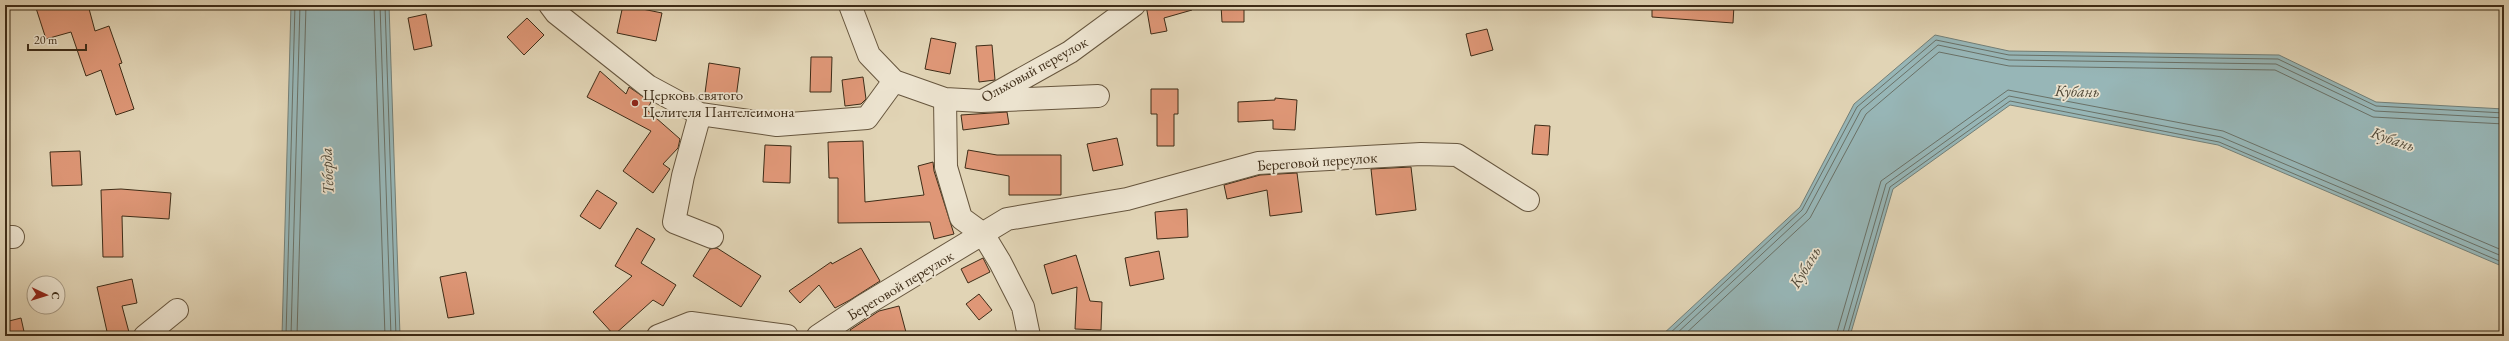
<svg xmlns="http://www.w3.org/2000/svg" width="2509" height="341" font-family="'EB Garamond',serif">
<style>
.water{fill:#97b6b7;stroke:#737f77}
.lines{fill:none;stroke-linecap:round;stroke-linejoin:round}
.shore{stroke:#6a7167;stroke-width:1}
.building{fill:#df9777;stroke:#3e2c17}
.minor-casing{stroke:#67563e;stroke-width:24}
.minor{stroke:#ece3cf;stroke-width:22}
.poi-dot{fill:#8f2418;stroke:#ece3cf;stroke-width:1.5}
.labels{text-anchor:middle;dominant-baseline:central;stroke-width:3.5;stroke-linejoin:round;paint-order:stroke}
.street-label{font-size:15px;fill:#3e2c17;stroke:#ece3cf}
.poi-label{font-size:15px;fill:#3e2c17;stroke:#ece3cf;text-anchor:start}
.water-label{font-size:16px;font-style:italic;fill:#504837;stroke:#ece3cf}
</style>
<rect width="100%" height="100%" fill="#e1d4b5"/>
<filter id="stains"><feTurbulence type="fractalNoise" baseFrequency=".005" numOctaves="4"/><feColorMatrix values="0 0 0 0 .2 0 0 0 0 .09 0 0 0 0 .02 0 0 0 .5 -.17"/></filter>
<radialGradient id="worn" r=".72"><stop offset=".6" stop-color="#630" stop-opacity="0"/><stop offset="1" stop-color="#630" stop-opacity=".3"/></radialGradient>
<path class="water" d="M 291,5 L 389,5 L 400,336 L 282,336 Z
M 1935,35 L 2009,51 L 2279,55 L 2376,102 L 2504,109 L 2504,267 L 2218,145 L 2010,105 L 1893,189 L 1850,336 L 1661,336 L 1800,207 L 1854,104 Z"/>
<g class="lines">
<path class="shore" d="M 374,5 L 385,336
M 380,5 L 391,336
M 385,5 L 396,336
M 286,336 L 295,5
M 291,336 L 300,5
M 297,336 L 306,5
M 1667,336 L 1802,210 L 1857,107 L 1936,40 L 2009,55 L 2278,59 L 2376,106 L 2504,113
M 1674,336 L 1806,213 L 1861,110 L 1938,45 L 2009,60 L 2276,64 L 2375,111 L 2504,118
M 1683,336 L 1810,218 L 1866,114 L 1939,52 L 2009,66 L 2275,70 L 2373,117 L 2504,124
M 1836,336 L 1881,181 L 2008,90 L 2223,131 L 2504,251
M 1842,336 L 1886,184 L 2009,96 L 2221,137 L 2504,257
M 1847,336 L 1890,187 L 2010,101 L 2219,142 L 2504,263"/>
</g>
<path class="building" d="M 35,5 L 88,5 L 95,31 L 109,26 L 122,63 L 119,64 L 134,109 L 116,115 L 101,70 L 86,76 L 71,32 L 46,39 Z
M 623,5 L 662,13 L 656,41 L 617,33 Z
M 1146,5 L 1192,5 L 1192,10 L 1164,18 L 1167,31 L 1151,34 Z
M 1221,5 L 1244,5 L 1244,22 L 1222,22 Z
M 1652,5 L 1734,5 L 1733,23 L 1652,17 Z
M 426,14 L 432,46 L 414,50 L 408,18 Z
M 527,18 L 544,35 L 524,55 L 507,37 Z
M 1487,29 L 1493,50 L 1471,56 L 1466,34 Z
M 931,38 L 956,43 L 950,74 L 925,69 Z
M 992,45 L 995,80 L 979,82 L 976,46 Z
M 811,57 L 832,57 L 831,92 L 810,92 Z
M 709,63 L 740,68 L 736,98 L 705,93 Z
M 600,71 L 626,94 L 629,87 L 651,102 L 647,110 L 680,139 L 678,148 L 663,164 L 670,169 L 653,193 L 623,171 L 651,131 L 587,97 Z
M 863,77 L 866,99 L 861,104 L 845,106 L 842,80 Z
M 1151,89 L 1178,89 L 1178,114 L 1174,114 L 1174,146 L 1157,146 L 1157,114 L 1151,114 Z
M 1275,98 L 1297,100 L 1295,130 L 1273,129 L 1273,120 L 1238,122 L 1238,102 L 1275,100 Z
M 1007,112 L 1009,124 L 963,130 L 961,115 Z
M 1535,125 L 1550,126 L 1548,155 L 1532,154 Z
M 1117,138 L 1123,165 L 1093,171 L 1087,144 Z
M 863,141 L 865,202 L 924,195 L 918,166 L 933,162 L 934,171 L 954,234 L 934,239 L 930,222 L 838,223 L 838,178 L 829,178 L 828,142 Z
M 765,145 L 791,146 L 790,183 L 763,182 Z
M 968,150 L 997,155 L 1061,155 L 1061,195 L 1009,195 L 1009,176 L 965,168 Z
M 80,151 L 82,185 L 52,186 L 50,152 Z
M 1411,167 L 1416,210 L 1376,215 L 1371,169 Z
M 1297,173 L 1302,212 L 1270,216 L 1267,190 L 1227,199 L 1224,185 L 1260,175 Z
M 121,189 L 171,193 L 169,219 L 122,216 L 123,257 L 103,257 L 101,190 Z
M 597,190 L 617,203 L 600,229 L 580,216 Z
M 1187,209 L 1188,237 L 1157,239 L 1155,212 Z
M 637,228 L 655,239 L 641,263 L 676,285 L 663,306 L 653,300 L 614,335 L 593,312 L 632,276 L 615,266 Z
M 717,248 L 761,276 L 741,307 L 693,276 L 710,249 Z
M 861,248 L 880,281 L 850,300 L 835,308 L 819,285 L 800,303 L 789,291 L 831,262 L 832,264 Z
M 1159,251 L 1164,279 L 1130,286 L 1125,258 Z
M 1076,255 L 1090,301 L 1102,302 L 1101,330 L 1075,329 L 1077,287 L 1052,294 L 1044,265 Z
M 983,258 L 990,272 L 968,283 L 961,269 Z
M 466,272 L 474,314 L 448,318 L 440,277 Z
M 132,279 L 137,303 L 122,306 L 130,336 L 108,336 L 97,287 Z
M 979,294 L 992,310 L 979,320 L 966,304 Z
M 899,306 L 907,336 L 854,336 L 850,330 L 879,311 Z
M 21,318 L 25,336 L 5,336 L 5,322 Z"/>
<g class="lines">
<g class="minor-casing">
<path id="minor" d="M 550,5 L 556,13 L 648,86 L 700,114 L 777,125 L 867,118 L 894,81 L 945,99 L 981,101 L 1098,96
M 850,5 L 869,55 L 894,81
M 945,99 L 946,167 L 961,218 L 983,234 L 1000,262 L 1023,307 L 1029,336
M 986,99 L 1070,52 L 1134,5
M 700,114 L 683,176 L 674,222 L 712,237
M 5,237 L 13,237
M 145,336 L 177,310
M 658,336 L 691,323 L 787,336
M 818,336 L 863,306 L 1007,219 L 1127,199 L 1258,163 L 1421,154 L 1457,155 L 1528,200"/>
</g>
<use href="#minor" class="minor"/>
</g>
<circle class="poi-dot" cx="635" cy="103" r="4"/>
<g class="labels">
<g class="street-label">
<text transform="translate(1034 69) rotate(-29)">Ольховый переулок</text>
<text transform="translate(1317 161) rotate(-4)">Береговой переулок</text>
<text transform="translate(900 285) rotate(-31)">Береговой переулок</text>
</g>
<g class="poi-label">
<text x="643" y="94">Церковь святого<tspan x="643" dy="17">Целителя Пантелеимона</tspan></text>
</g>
<g class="water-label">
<text transform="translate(2077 91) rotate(1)">Кубань</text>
<text transform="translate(2393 139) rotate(19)">Кубань</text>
<text transform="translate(327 171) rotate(-93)">Теберда</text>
<text transform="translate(1805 267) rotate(-59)">Кубань</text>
</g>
</g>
<rect width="2509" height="341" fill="none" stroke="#e1d4b5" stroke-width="20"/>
<rect x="6" y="6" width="2497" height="329" fill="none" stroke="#3e2c17" stroke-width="2"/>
<rect x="10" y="10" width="2489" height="321" fill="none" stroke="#3e2c17"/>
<g transform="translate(46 295) rotate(94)"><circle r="19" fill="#ece3cf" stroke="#a69a85"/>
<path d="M0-3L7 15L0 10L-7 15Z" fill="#8f2418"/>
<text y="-6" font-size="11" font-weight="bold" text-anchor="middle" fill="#3e2c17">С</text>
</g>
<path d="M28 44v6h58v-6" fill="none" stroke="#3e2c17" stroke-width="2"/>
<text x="34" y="44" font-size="12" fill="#3e2c17" stroke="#ece3cf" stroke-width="3" paint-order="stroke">20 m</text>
<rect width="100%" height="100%" filter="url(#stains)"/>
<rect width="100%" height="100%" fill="url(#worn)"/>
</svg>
